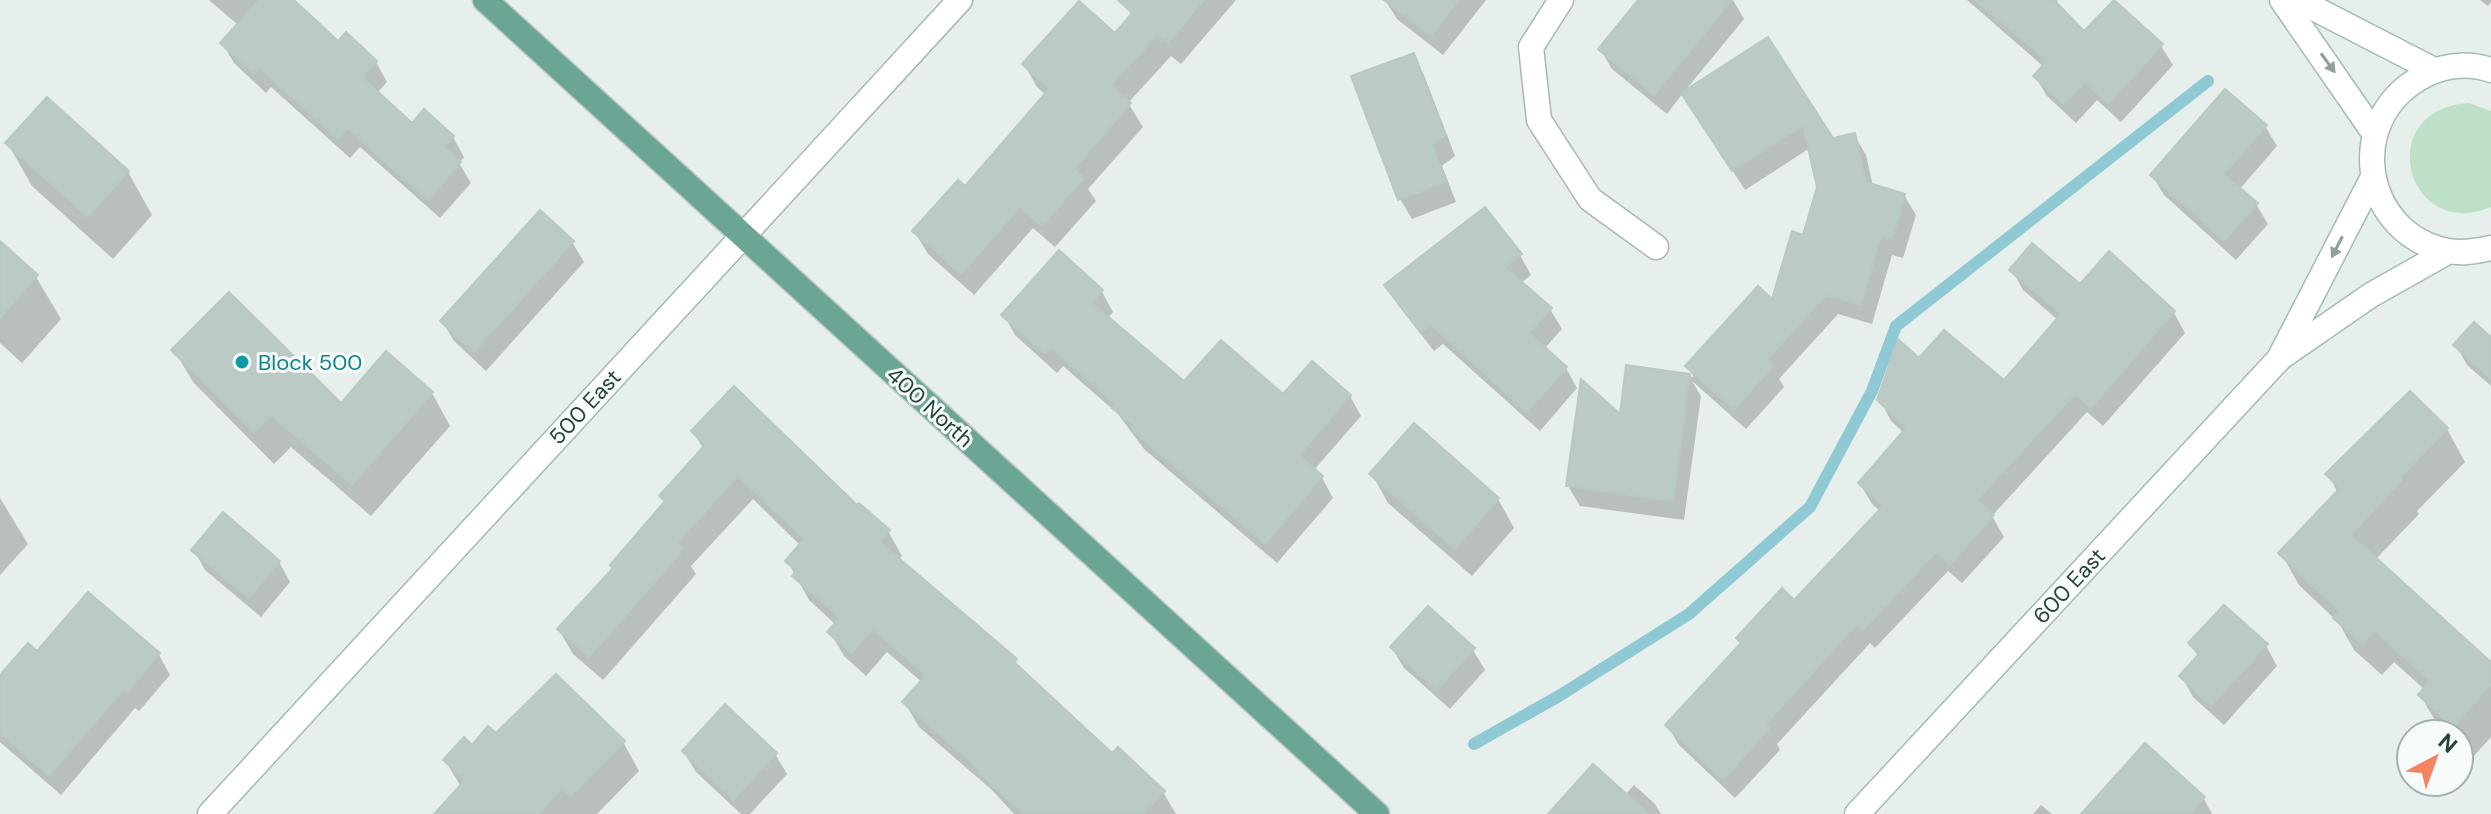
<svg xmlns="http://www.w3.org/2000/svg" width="2491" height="814" font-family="'DM Sans',sans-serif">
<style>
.green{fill:#bfe0c8}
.shadow{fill:#0003}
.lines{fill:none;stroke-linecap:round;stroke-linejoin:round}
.stream{stroke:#8ec9d4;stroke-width:12}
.building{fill:#bbcac4;stroke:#b8c9c2;stroke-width:2}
.street-casing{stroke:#a8b8b2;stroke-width:27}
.secondary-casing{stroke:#a4bbb3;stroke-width:27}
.primary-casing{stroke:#c2cac8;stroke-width:27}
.street{stroke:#fff;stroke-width:24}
.secondary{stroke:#fff;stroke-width:24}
.primary{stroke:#6aa596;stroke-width:24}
.oneway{fill:#92a09c}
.culture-dot{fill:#0f9aa8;stroke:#f7fbf9;stroke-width:3}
.labels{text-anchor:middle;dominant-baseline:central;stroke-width:6;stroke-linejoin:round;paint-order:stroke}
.culture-label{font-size:22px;fill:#0d838f;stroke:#f7fbf9;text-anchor:start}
.street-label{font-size:22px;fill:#24423a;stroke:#f7fbf9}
</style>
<rect width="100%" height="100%" fill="#e6efeb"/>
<path class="green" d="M 2469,103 L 2491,111 L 2491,207 C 2406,243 2371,109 2469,103 Z"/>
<path class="shadow" d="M 209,0 L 291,0 L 338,43 L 376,62 L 387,82 L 377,93 L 412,126 L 453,137 L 464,157 L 459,163 L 471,183 L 440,218 L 360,147 L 350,158 L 271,87 L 266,93 L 234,63 L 222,43 L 238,25 Z
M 1146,0 L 1236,0 L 1181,64 L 1171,56 L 1128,103 L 1143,127 L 1088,189 L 1096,201 L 1055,247 L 1033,228 L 974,295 L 928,254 L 915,232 L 965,189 L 1046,95 L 1037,87 L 1024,64 L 1115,36 Z
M 1385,0 L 1486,0 L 1443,55 L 1397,19 Z
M 1640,0 L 1733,0 L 1744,19 L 1684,92 L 1767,40 L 1832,140 L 1854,135 L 1866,155 L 1873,186 L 1904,195 L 1916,215 L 1903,258 L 1892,255 L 1872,324 L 1838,314 L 1779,379 L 1784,387 L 1746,429 L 1692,381 L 1701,396 L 1684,520 L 1580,506 L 1568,486 L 1621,418 L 1628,368 L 1694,377 L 1688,367 L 1773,302 L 1804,237 L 1819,187 L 1810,148 L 1745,190 L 1683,93 L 1667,114 L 1612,69 L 1600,49 Z
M 1967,0 L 2058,0 L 2055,4 L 2084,34 L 2161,46 L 2173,65 L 2121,122 L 2097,100 L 2076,123 L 2047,96 L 2035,76 L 2044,67 Z
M 2480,0 L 2491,0 L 2491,2 L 2488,6 Z
M 1413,55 L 1424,75 L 1455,156 L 1442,166 L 1456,202 L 1412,219 L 1400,199 Z
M 2265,126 L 2277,146 L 2239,190 L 2256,204 L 2268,224 L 2236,260 L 2164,195 L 2152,175 Z
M 8,144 L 128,172 L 152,215 L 113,259 L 32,186 Z
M 572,242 L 584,262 L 486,371 L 454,341 L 442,321 Z
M 0,244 L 36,277 L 61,319 L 22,363 L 0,343 Z
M 1059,253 L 1102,292 L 1113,312 L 1107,319 L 1184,384 L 1284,397 L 1350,396 L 1361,416 L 1313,471 L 1322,478 L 1333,498 L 1277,563 L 1144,449 L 1118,414 L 1063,366 L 1057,373 L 1015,335 L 1004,315 Z
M 2110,254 L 2174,313 L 2185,333 L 2103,426 L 2087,412 L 1992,516 L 2004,537 L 1962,583 L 1948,571 L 1875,648 L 1870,643 L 1777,744 L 1780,750 L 1735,798 L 1679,745 L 1667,725 L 1794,603 L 1880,511 L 1872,504 L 1860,484 L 1904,433 L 1891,421 L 1880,400 L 1919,361 L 2004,383 L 2058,320 L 2023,290 L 2012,270 L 2080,287 Z
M 1520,255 L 1531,275 L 1521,283 L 1550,309 L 1562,329 L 1544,349 L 1566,368 L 1577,388 L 1540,431 L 1443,344 L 1434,351 L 1398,305 L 1387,285 Z
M 2491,340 L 2491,386 L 2467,365 L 2456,345 Z
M 174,350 L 341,406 L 432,393 L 450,426 L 371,516 L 291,447 L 274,464 L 193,382 Z
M 2410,393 L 2447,429 L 2465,462 L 2417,511 L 2419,514 L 2375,560 L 2491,664 L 2491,737 L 2472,758 L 2459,746 L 2459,734 L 2446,734 L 2439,727 L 2420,695 L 2425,690 L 2394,662 L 2382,675 L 2354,650 L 2339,623 L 2299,585 L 2281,553 L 2338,493 L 2328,474 Z
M 1414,426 L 1498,499 L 1514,528 L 1472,576 L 1388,503 L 1372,474 Z
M 693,431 L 857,508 L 888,531 L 902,556 L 898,560 L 1015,660 L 1022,673 L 1112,756 L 1163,792 L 1176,814 L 1014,814 L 992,790 L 919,727 L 905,703 L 922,682 L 887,652 L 866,676 L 844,656 L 830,632 L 836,625 L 809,600 L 788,562 L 801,546 L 753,499 L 691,566 L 696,574 L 603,680 L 573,654 L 559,630 L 614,569 L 666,503 L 661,496 L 704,450 Z
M 0,498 L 28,544 L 0,575 Z
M 194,550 L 279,562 L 290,582 L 261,617 L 205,570 Z
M 2191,644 L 2266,646 L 2277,666 L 2224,725 L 2193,697 L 2182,677 L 2199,658 Z
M 1392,648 L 1473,650 L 1485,670 L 1450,709 L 1404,668 Z
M 159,655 L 170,675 L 139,711 L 135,708 L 61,795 L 0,742 L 0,678 Z
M 623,742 L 639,771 L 597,814 L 437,814 L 461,787 L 445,760 L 472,748 Z
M 2145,746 L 2204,799 L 2212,814 L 2084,814 Z
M 684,752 L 775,754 L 787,774 L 750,814 L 741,814 L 696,772 Z
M 1634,785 L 1655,804 L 1661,814 L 1563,814 L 1625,795 Z
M 2041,805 L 2052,814 L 2033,814 Z"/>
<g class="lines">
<path class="stream" d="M 1474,744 L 1559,696 L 1689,614 L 1810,507 L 1872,391 L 1896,326 L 2208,81"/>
</g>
<path class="building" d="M 259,0 L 294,0 L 338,41 L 346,32 L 377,61 L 362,77 L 412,123 L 424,109 L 454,136 L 444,147 L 461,162 L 428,200 L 347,128 L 338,139 L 259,68 L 254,74 L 220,43 Z
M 1118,0 L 1204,0 L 1168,43 L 1158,34 L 1111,85 L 1131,103 L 1074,169 L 1084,178 L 1042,226 L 1020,207 L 961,274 L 912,231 L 958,180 L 965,186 L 1049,89 L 1022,64 L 1079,1 L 1115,33 L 1132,13 Z
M 1384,0 L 1459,0 L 1431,36 Z
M 1638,0 L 1732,0 L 1654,95 L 1598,49 Z
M 1975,0 L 2054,0 L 2084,31 L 2114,0 L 2163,44 L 2108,104 L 2085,82 L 2064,104 L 2033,76 L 2047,61 Z
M 1768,37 L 1833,138 L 1855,133 L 1866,182 L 1905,194 L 1892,239 L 1881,236 L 1861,305 L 1826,295 L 1767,360 L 1774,365 L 1734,410 L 1685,366 L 1758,286 L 1772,299 L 1792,231 L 1803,235 L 1817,187 L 1803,126 L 1732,171 L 1681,93 Z
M 1414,53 L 1445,135 L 1432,145 L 1446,182 L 1398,200 L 1351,76 Z
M 2225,89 L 2267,125 L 2224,174 L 2258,203 L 2224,241 L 2150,175 Z
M 47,97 L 129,171 L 88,217 L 5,143 Z
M 1485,207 L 1522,254 L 1505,267 L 1552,308 L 1529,333 L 1567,367 L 1527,412 L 1431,325 L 1421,333 L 1384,285 Z
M 540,210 L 574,241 L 474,352 L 440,321 Z
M 0,241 L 38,275 L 0,318 Z
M 2032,243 L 2080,284 L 2109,251 L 2175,311 L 2091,408 L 2075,394 L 1977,500 L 1994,515 L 1950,565 L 1936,552 L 1863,630 L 1857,624 L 1766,724 L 1770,728 L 1723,780 L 1665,725 L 1741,643 L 1736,638 L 1782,588 L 1794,600 L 1883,506 L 1858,483 L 1906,428 L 1877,400 L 1898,339 L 1919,358 L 1944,330 L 2004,380 L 2061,314 L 2009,270 Z
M 1059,250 L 1103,290 L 1092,303 L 1184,381 L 1221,340 L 1283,394 L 1312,361 L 1351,395 L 1299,455 L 1323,476 L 1265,544 L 1130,429 L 1134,425 L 1112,408 L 1115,404 L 1051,348 L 1045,354 L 1001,315 Z
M 229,292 L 341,403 L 386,351 L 433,392 L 352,485 L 271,415 L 254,432 L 171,350 Z
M 2474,322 L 2491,337 L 2491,379 L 2453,345 Z
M 1626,365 L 1690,374 L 1673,501 L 1566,486 L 1581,379 L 1620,414 Z
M 734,386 L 857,505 L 859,503 L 890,530 L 880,542 L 1017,659 L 1014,662 L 1112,753 L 1118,747 L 1165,791 L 1143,814 L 1024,814 L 979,773 L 981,771 L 902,702 L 926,675 L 873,629 L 851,653 L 827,632 L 840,618 L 792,576 L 796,571 L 785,561 L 804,539 L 738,476 L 677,543 L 684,549 L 589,657 L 557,629 L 613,568 L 610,565 L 665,501 L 659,496 L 705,445 L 691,431 Z
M 2410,391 L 2448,428 L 2400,478 L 2402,480 L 2351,535 L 2491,662 L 2491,685 L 2453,727 L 2418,695 L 2430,681 L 2375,631 L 2362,644 L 2333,618 L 2339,611 L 2278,553 L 2340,488 L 2325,474 Z
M 1414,423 L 1499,498 L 1455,549 L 1369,474 Z
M 223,512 L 280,561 L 249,598 L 191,550 Z
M 88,592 L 160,653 L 127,693 L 123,690 L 49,776 L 0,734 L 0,675 L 28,643 L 37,651 Z
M 2224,605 L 2268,644 L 2211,706 L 2179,676 L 2199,654 L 2188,643 Z
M 1428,606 L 1475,648 L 1437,690 L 1390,647 Z
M 556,674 L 625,741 L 571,796 L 562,788 L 538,814 L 434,814 L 465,780 L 443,760 L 464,737 L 472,745 L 488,726 L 496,733 Z
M 725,704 L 777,753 L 733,800 L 682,751 Z
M 2145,743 L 2205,797 L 2190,814 L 2081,814 Z
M 1593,764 L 1649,814 L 1548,814 Z"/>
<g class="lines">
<g class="street-casing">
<path id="street" d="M 1561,0 L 1531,47 L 1539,120 L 1590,199 L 1656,247
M 743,236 L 960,0"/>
</g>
<g class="secondary-casing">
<path id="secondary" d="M 2282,0 L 2374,133
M 2298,0 L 2434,70
M 2491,70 C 2466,62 2442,65 2420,78 C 2344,121 2362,234 2448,251 C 2462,254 2477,251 2491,248
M 2281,355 L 2373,177
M 210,814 L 743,236
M 1857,814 L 2280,358 L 2371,295 L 2449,251"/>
</g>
<g class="primary-casing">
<path id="primary" d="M 485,0 L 1377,814"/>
</g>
<use href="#street" class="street"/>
<use href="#secondary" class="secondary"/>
<use href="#primary" class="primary"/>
</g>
<defs><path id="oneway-solid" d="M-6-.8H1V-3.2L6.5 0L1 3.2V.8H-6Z" transform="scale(2)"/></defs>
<g class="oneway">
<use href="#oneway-solid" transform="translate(2328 63) rotate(54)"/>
<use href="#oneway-solid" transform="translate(2337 247) rotate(117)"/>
</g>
<circle class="culture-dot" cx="242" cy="362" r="8"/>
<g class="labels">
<g class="culture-label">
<text x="258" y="362">Block 500</text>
</g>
<g class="street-label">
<text transform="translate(585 407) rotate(-47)">500 East</text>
<text transform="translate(930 407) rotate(42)">400 North</text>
<text transform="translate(2069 586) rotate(-47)">600 East</text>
</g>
</g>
<g transform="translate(2435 758) rotate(41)"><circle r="38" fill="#f7fbf9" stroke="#a3b1ad" stroke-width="2"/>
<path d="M0-6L14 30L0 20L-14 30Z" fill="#f4845f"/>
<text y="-12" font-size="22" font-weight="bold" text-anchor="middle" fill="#24423a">N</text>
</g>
</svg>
